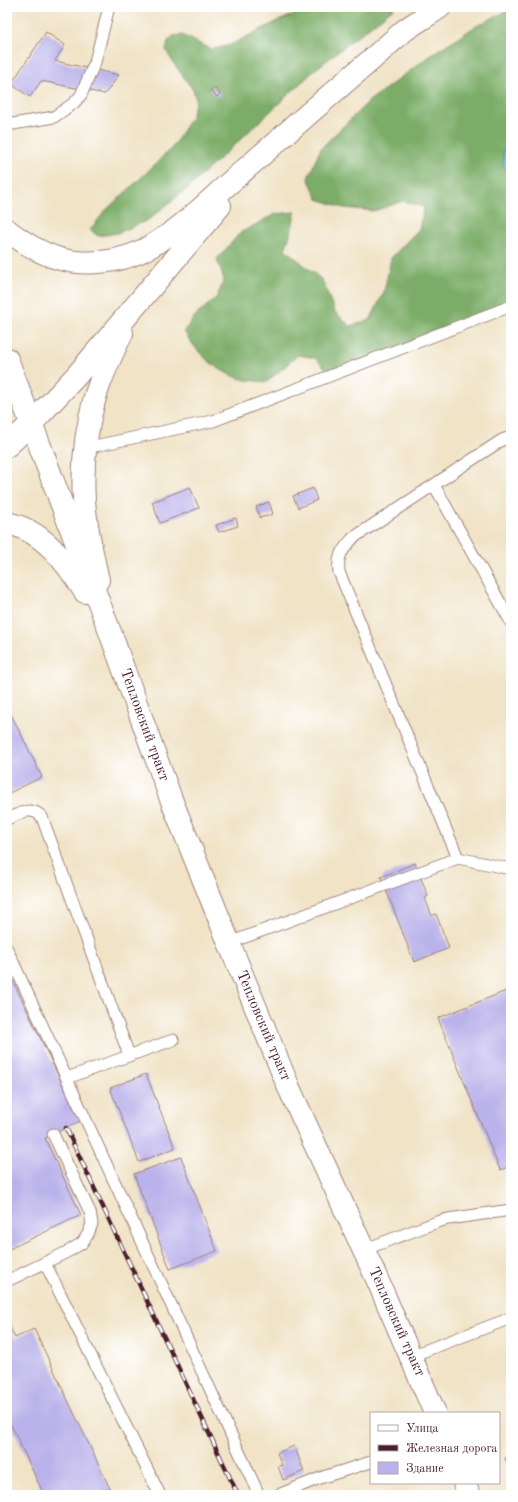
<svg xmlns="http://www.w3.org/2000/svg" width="518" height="1502" font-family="'Old Standard TT',serif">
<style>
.forest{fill:#7bad68;stroke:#62664a}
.water{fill:#63c3e1;stroke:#567186}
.building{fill:#bab2ea}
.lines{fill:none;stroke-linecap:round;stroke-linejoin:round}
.service-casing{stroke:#9d8178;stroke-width:13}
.secondary-casing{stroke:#9d8178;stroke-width:24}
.primary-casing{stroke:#9d8178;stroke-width:24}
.service{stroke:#fff;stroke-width:11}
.secondary{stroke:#fff;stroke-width:22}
.primary{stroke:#fff;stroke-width:22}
.rail-casing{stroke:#4a1f2b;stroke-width:4.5}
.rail{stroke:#fff;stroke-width:3;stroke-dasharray:9;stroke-linecap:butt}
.labels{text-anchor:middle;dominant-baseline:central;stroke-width:4;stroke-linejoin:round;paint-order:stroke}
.street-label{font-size:15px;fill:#4a1f2b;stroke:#fff}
</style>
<rect width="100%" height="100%" fill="#fff"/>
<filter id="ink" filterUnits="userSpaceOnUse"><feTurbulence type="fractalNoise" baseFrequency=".025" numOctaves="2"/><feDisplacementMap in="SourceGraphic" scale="8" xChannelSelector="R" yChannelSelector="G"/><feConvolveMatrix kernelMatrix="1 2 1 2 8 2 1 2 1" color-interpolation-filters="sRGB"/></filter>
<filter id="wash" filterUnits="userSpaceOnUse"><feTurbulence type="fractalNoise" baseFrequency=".012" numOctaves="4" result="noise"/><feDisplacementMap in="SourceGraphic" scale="16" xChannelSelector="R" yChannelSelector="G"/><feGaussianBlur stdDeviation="0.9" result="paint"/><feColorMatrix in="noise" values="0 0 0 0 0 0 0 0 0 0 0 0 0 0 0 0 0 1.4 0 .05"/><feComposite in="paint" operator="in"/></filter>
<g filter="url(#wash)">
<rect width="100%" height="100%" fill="#f0e3c6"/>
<path class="forest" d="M 313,7 L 395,7 L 317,68 L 187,189 L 148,220 L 118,233 L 98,236 L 90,230 L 106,210 L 142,177 L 174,145 L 191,117 L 196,100 L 193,90 L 172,61 L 166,50 L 168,41 L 173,36 L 182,35 L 211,49 L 228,46 L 278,21 Z
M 511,9 L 511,137 L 503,151 L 504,167 L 511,171 L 511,284 L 507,298 L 488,313 L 433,332 L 357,372 L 328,371 L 315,358 L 298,355 L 267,382 C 260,381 252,381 245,380 C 218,373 197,354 184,331 L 196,315 L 217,297 L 224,280 L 217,259 L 240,233 L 275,214 L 295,212 L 292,229 L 285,249 L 322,280 L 335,312 L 350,326 L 370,320 L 384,292 L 391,258 L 419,229 L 424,207 L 403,201 L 374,211 L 344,208 L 318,199 L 308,178 L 321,148 L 369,101 L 438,50 L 478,25 Z"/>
<path class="water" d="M 511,137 L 511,171 L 504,167 L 503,151 Z"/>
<g id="blocks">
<path class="building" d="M 46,32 L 65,45 L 55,61 L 119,75 L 105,94 L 41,81 L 30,97 L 11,84 Z
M 214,87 L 220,94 L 217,97 L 210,90 Z
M 190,487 L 199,508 L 160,523 L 152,502 Z
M 313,488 L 317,500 L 298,508 L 293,496 Z
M 269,502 L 273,514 L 260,518 L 256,507 Z
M 236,518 L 238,526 L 219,532 L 216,525 Z
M 7,706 L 42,777 L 7,794 Z
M 415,863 L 428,896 L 425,898 L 432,916 L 436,914 L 449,948 L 414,962 L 381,877 Z
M 11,977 L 80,1121 L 45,1138 L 81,1215 L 7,1250 L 7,979 Z
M 511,989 L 511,1166 L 500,1170 L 438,1018 Z
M 146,1074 L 175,1148 L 139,1162 L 110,1088 Z
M 181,1157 L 217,1251 L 170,1269 L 134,1174 Z
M 7,1320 L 15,1338 L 34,1329 L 113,1495 L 44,1495 L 7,1416 Z
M 294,1446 L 304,1471 L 283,1480 L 278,1466 L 282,1465 L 277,1453 Z
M 511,1455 L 511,1473 L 505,1458 Z"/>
</g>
</g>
<g filter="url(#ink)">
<use href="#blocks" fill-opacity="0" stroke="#9d8178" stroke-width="1"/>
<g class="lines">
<g class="service-casing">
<path id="service" d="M 7,125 L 54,117 L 74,103 L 81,95 L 95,62 L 109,7
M 85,448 L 213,421 L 511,306
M 434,485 L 511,622
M 7,819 C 19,814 31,805 42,817 L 129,1055
M 458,858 L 339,572 C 337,555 342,551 353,538 L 502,440 L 511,437
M 229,943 L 458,858 L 511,869
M 7,949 L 259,1495
M 67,1078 L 173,1040
M 363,1250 L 437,1222 L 448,1219 L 511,1210
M 45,1263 L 160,1495
M 7,1281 L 69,1251 L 82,1243 L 88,1234 L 92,1224 L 90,1212 L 53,1134
M 411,1356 L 511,1318
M 278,1495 L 320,1478 L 371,1462"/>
</g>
<g class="secondary-casing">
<path id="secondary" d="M 7,230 C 43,258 73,269 119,259 C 163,249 201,207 234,179 C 278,141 320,103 364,66 C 378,54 391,42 405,30 C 416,22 429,15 440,7
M 32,423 L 77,375 L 220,206
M 98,580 C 92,554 86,527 84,500 C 82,467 86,429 95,397 C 102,375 112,353 122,333"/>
</g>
<g class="primary-casing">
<path id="primary" d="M 7,359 L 110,632 L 171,799 L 229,943 L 289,1088 L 377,1279 L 435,1413
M 7,446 L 32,423
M 7,523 C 43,530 67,563 85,592
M 464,1483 L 469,1495"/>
</g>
<use href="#service" class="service"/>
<use href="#secondary" class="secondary"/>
<use href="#primary" class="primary"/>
<g class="rail-casing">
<path id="rail" d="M 66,1128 L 238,1495"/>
</g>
<use href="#rail" class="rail"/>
</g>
</g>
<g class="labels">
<g class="street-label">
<text transform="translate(144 725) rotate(70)">Тепловский тракт</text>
<text transform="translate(263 1026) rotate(67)">Тепловский тракт</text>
<text transform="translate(396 1322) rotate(66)">Тепловский тракт</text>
</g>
</g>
<rect width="518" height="1502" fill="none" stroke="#fff" stroke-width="24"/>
<rect x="370" y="1412" width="130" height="72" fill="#ffffff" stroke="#b7a5aa"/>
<rect x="378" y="1425" width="20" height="6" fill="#ffffff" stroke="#b7a5aa"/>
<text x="406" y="1432" font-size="12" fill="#4a1f2b">Улица</text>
<rect x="378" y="1445" width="20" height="6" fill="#4a1f2b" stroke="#b7a5aa"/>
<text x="406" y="1452" font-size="12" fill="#4a1f2b">Железная дорога</text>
<rect x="378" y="1462" width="20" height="12" fill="#bab2ea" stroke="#b7a5aa"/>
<text x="406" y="1472" font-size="12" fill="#4a1f2b">Здание</text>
</svg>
